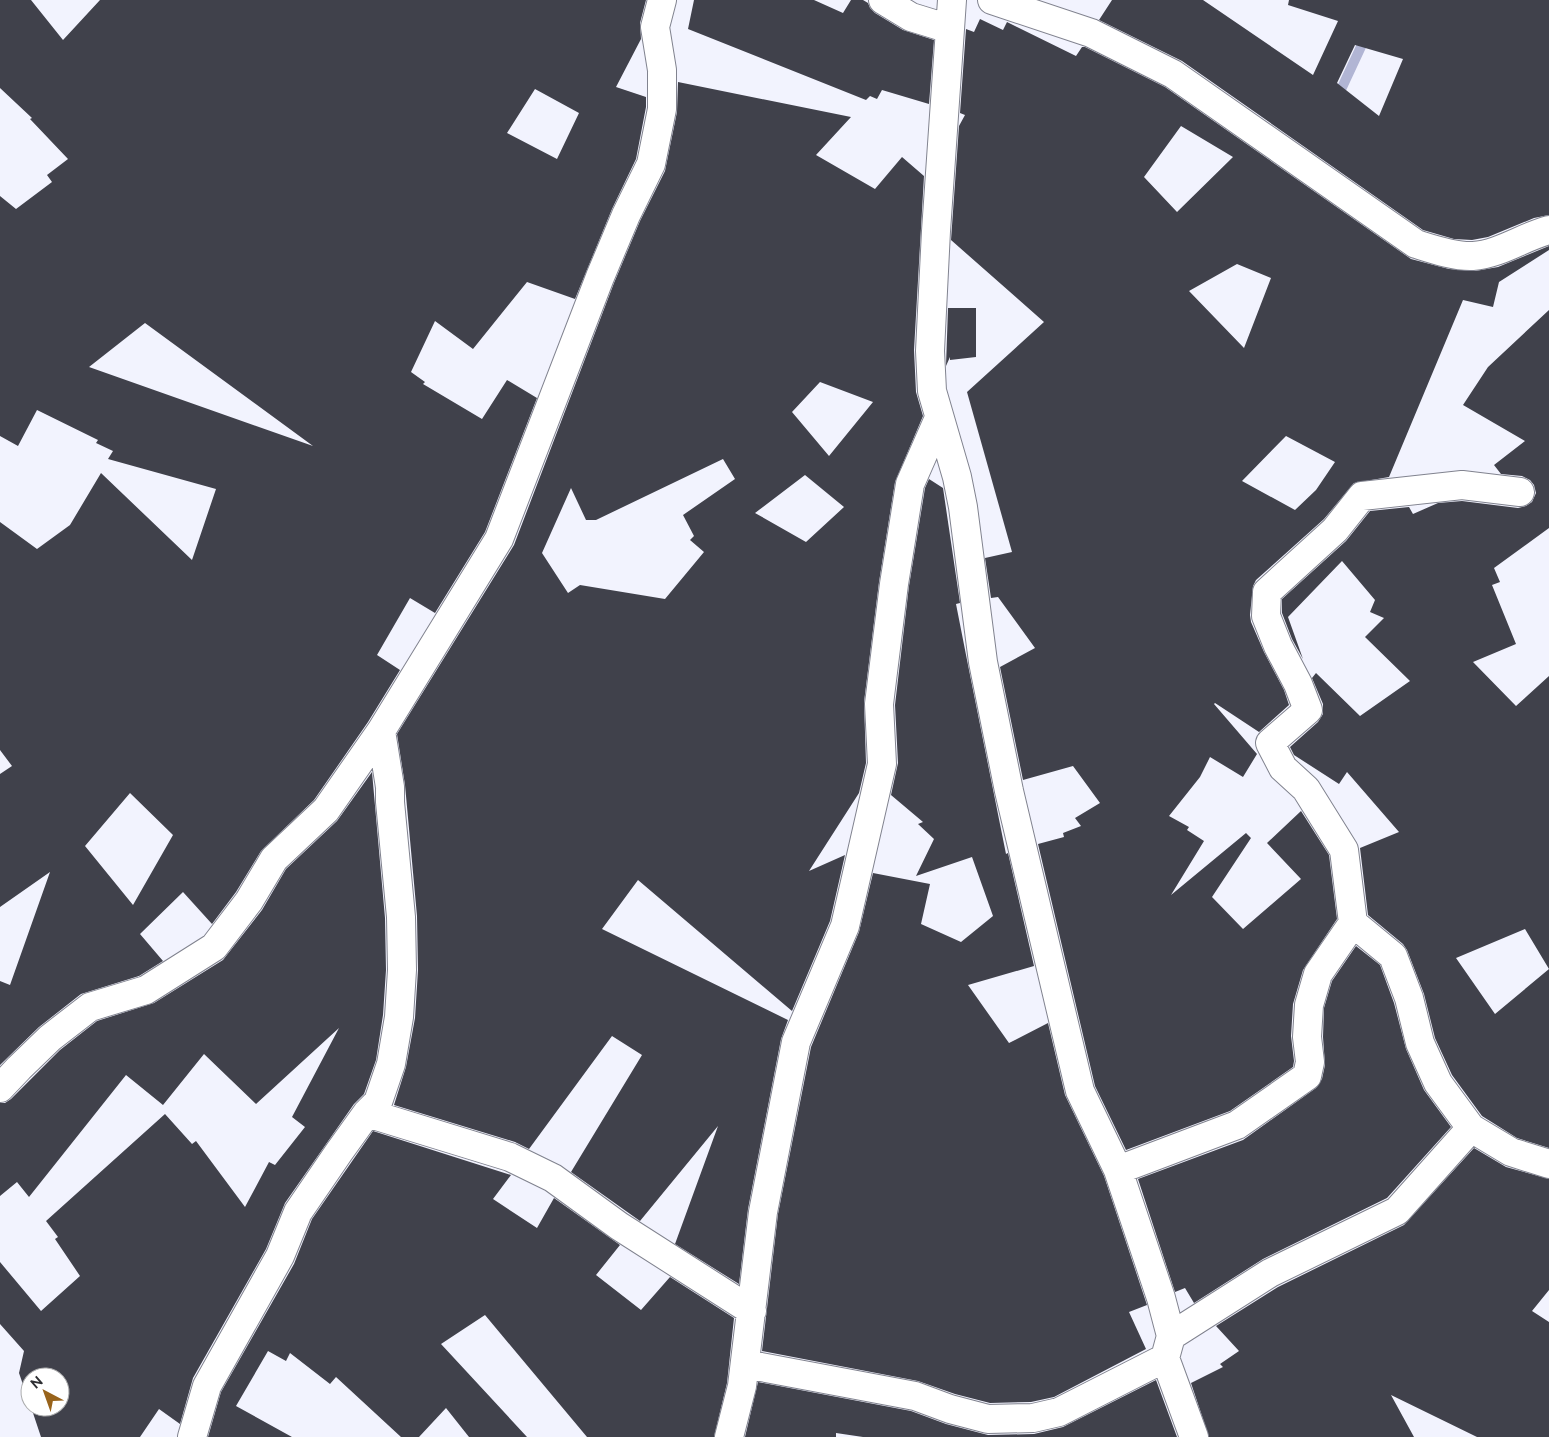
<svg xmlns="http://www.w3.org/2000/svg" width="1549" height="1437" font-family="Raleway,sans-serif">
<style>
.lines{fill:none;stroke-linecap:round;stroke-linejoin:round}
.stream{stroke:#b1b5d4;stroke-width:10}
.building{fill:#40414b;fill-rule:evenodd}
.street-casing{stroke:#81838f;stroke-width:30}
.street{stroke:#fff;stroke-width:28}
</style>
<rect width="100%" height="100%" fill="#f2f3fe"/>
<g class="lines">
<path class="stream" d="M 1335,99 L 1338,96 L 1366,36"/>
</g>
<path class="building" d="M 0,0 L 31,0 L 63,40 L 100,0 L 646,0 L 640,23 L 641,39 L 616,87 L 646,97 L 646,107 L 636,159 L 612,209 L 575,299 L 527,282 L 473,349 L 435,321 L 411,372 L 425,382 L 423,384 L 482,419 L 507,380 L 537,398 L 485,532 L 435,613 L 410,598 L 377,655 L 400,670 L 368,722 L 314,800 L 261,851 L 236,892 L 212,924 L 183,892 L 140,934 L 163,961 L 139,976 L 81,994 L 39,1027 L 0,1065 L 0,981 L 10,985 L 50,872 L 0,907 L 0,774 L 12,766 L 0,750 L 0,522 L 37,549 L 70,525 L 101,473 L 192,560 L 216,489 L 108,459 L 113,451 L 96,443 L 98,440 L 37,410 L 18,446 L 0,436 L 0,196 L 16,209 L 52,182 L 47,175 L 68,159 L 30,119 L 32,118 L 0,88 ZM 535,89 L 579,113 L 557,159 L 507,133 ZM 145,323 L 313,446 L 89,367 ZM 130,793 L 173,835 L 133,905 L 85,846 Z
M 694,0 L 814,0 L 843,13 L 851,0 L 863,0 L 868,3 L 870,8 L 875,13 L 903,30 L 934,40 L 929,104 L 882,90 L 877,99 L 870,96 L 866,100 L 688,29 Z
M 1112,0 L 1203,0 L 1313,75 L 1338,21 L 1288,5 L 1289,0 L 1549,0 L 1549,215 L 1534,218 L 1488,237 L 1472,240 L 1454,239 L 1423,230 L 1182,61 L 1099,20 ZM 1355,45 L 1403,59 L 1379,116 L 1337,83 Z
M 980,19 L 1003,30 L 1007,22 L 1076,56 L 1082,47 L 1085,47 L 1165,87 L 1411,259 L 1449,269 L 1475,271 L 1498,267 L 1549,246 L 1549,250 L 1499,282 L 1493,307 L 1463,300 L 1389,477 L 1354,483 L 1324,519 L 1256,580 L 1253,586 L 1250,615 L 1251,622 L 1264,652 L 1284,690 L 1289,705 L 1259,732 L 1215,703 L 1214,704 L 1257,754 L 1243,777 L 1210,757 L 1200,777 L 1169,816 L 1189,827 L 1187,830 L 1204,841 L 1171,895 L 1246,833 L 1251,838 L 1212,897 L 1243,929 L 1301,879 L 1267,843 L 1301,811 L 1329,855 L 1337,919 L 1303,970 L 1293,1004 L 1291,1036 L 1294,1061 L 1293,1067 L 1230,1111 L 1126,1150 L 1095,1086 L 1038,844 L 1064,837 L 1063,833 L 1081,826 L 1075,818 L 1100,803 L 1073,766 L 1023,780 L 1000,667 L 1035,648 L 998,597 L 991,598 L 985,558 L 1012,552 L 967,392 L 1044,322 L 951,240 L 959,126 L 965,115 L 960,113 L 966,29 L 974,32 ZM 1181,126 L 1233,157 L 1177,212 L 1144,177 ZM 1237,264 L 1271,278 L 1244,348 L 1189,291 ZM 1286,436 L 1335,462 L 1316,490 L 1295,510 L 1242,481 Z
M 678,82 L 851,117 L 816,155 L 875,189 L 902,157 L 924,176 L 914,350 L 916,392 L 923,416 L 895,482 L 879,582 L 864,702 L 866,763 L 859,793 L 809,871 L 845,855 L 830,921 L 792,1011 L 638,880 L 602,929 L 788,1020 L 781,1039 L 748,1209 L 739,1284 L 675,1244 L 718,1126 L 640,1221 L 571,1172 L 642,1055 L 612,1036 L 529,1149 L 515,1142 L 394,1105 L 406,1067 L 415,1018 L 418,970 L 417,916 L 405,785 L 397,734 L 514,545 L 614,283 L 640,221 L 665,171 L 677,112 ZM 820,382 L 873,402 L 829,456 L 792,412 ZM 723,459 L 735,479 L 683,515 L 694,536 L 690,540 L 704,552 L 665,599 L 580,585 L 568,593 L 542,553 L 571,488 L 586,520 L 596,520 ZM 805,475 L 844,507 L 806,542 L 755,513 Z
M 948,308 L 976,308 L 976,357 L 950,360 L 950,357 L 946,366 Z
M 1549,310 L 1549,528 L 1494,568 L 1500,582 L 1492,585 L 1516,644 L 1473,662 L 1516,706 L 1549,676 L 1549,1148 L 1517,1138 L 1482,1116 L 1452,1075 L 1435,1038 L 1424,994 L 1407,950 L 1403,944 L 1368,915 L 1360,848 L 1399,832 L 1347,772 L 1339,784 L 1294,755 L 1290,747 L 1318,722 L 1323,714 L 1323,704 L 1312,678 L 1316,673 L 1360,716 L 1410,681 L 1365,637 L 1384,618 L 1370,612 L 1375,600 L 1342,561 L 1288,617 L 1303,659 L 1292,639 L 1282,613 L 1282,599 L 1346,541 L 1370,511 L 1409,507 L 1413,514 L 1438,503 L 1462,501 L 1518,508 L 1526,506 L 1532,502 L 1536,493 L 1534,485 L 1530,480 L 1522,476 L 1501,474 L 1494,465 L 1525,441 L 1463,405 L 1488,367 ZM 1525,929 L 1549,969 L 1495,1014 L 1456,958 Z
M 929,479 L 943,488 L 960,603 L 956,604 L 968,665 L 1006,854 L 1008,853 L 1034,966 L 968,985 L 1009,1043 L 1048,1023 L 1065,1095 L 1104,1176 L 1147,1305 L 1129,1312 L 1146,1349 L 1054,1397 L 1031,1402 L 990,1403 L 955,1394 L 918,1381 L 762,1351 L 778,1214 L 811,1047 L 859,932 L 873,873 L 930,884 L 921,924 L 961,942 L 993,916 L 972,857 L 916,876 L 934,839 L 918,824 L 923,822 L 891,795 L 898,763 L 895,705 L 909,586 L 925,488 Z
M 372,772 L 385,918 L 386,970 L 383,1015 L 376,1060 L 364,1094 L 354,1104 L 285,1203 L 266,1249 L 193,1378 L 180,1424 L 159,1409 L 140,1437 L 41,1437 L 31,1407 L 60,1407 L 60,1377 L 30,1377 L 30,1405 L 19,1373 L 24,1351 L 0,1324 L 0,1262 L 41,1311 L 80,1276 L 55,1239 L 58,1237 L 46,1221 L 165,1114 L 192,1144 L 196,1141 L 245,1207 L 269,1162 L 275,1165 L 305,1127 L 292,1117 L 339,1028 L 256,1104 L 204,1054 L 163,1105 L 126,1075 L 29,1197 L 17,1182 L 0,1196 L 0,1103 L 5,1103 L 11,1099 L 60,1050 L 97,1021 L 154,1003 L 223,960 L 262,910 L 286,869 L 337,821 Z
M 1356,946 L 1380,965 L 1394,1003 L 1406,1049 L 1424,1090 L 1451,1127 L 1387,1198 L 1263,1259 L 1194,1303 L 1185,1288 L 1175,1292 L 1138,1179 L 1243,1140 L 1316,1088 L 1322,1079 L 1325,1065 L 1323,1037 L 1324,1008 L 1332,981 Z
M 373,1131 L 511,1175 L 493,1199 L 537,1228 L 554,1198 L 620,1245 L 596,1275 L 641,1310 L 670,1277 L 734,1318 L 727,1383 L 714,1437 L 587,1437 L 485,1315 L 441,1344 L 527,1437 L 469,1437 L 446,1408 L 419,1437 L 401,1437 L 336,1377 L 330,1384 L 290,1353 L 286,1361 L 268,1351 L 236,1406 L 292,1437 L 208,1437 L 221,1392 L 294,1264 L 312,1219 Z
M 1474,1148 L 1506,1167 L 1549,1179 L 1549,1290 L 1532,1311 L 1549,1322 L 1549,1437 L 1477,1437 L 1391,1395 L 1414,1437 L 1209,1437 L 1191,1383 L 1223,1367 L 1220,1364 L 1239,1351 L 1216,1326 L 1278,1287 L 1404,1225 Z
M 1156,1380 L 1177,1437 L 863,1437 L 836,1433 L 836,1437 L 745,1437 L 758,1382 L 911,1411 L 946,1424 L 988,1435 L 1034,1434 L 1063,1427 Z"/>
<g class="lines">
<g class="street-casing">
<path id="street" d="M 883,0 L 911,17 L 950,29 L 952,0
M 992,0 L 1091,33 L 1173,74 L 1416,244 C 1432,249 1455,257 1473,256 C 1500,254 1523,237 1549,230
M 950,29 L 936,231 L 930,351 L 932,391 L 957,477 L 963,507 L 983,662 L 1009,791 L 1080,1091 L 1118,1170 L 1161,1298 L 1171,1336 L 1165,1358 L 1194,1437
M 1353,923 L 1393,956 L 1409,998 L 1420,1043 L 1438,1083 L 1471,1128 L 1511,1152 L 1549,1164
M 0,1088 L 19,1068 L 50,1038 L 90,1007 L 146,990 L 214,947 L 249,901 L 274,859 L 326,810 L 381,731
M 367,1113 L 510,1157 L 553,1178 L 619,1226 L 752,1311
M 1118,1170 L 1237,1125 L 1307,1076 L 1310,1062 L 1307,1037 L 1309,1005 L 1318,974 L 1353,923 L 1344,850 L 1306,789 L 1283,768 L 1270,743 L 1308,710 L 1298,684 L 1278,646 L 1266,616 L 1267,592 L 1335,530 L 1362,496 L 1462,485 L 1520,492
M 1171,1336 L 1270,1273 L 1397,1211 L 1471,1128
M 745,1364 L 915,1396 L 950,1409 L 988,1419 L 1033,1418 L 1059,1412 L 1165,1358
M 192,1437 L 207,1386 L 280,1256 L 298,1212 L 339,1152 L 367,1113 L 378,1102 L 391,1064 L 399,1017 L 402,970 L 401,917 L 390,802 L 390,787 L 381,731 L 499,539 L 600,277 L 626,215 L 651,164 L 662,109 L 662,70 L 655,27 L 662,0
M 729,1437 L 742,1386 L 763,1212 L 796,1042 L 845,926 L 882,764 L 879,704 L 894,584 L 910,484 L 939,418"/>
</g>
<use href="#street" class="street"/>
</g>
<g transform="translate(45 1392) rotate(319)"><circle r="24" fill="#ffffff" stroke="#abacad"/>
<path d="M0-4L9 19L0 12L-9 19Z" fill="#98631b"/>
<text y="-8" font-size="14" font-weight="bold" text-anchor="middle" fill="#2e2f33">N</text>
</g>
</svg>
